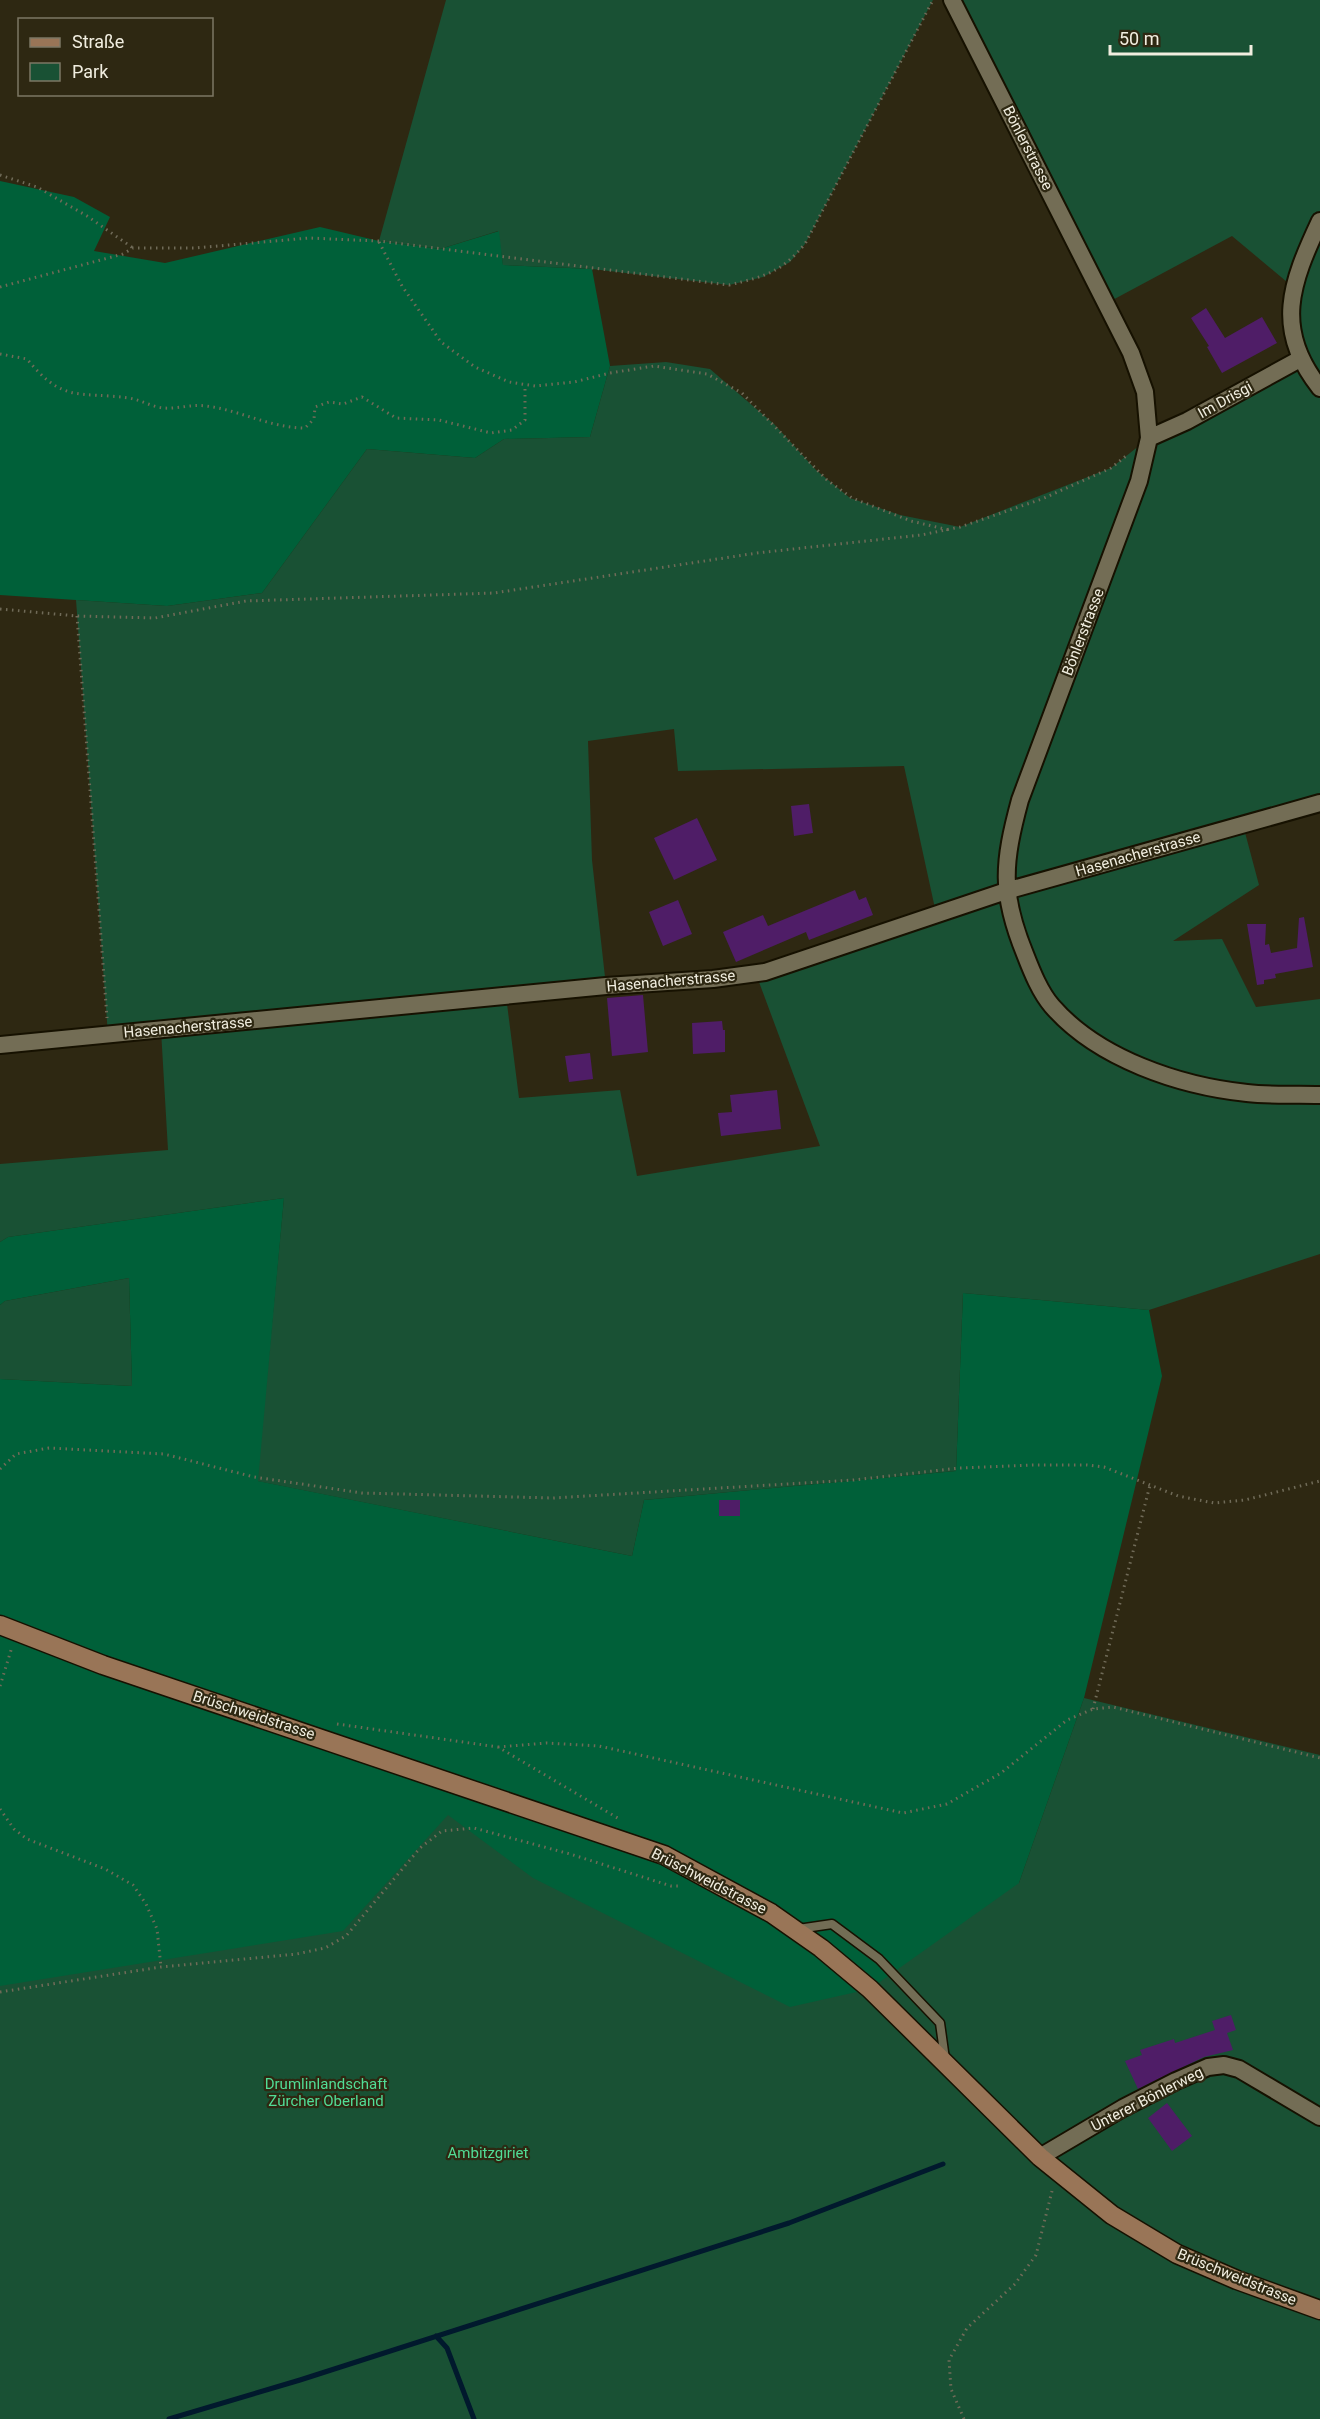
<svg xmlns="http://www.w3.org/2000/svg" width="1320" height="2419" font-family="Roboto,sans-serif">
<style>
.green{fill:#195134;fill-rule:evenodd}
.forest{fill:#006039}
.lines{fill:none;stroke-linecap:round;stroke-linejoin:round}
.stream{stroke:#01192d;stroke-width:5}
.building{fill:#4f1d67}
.lane-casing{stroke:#161100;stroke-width:11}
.street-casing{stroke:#161100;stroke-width:20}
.secondary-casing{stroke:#161100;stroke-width:21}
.path{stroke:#706b58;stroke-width:3;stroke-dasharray:1.5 4.5;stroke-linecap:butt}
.lane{stroke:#736d55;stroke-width:8}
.street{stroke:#736d55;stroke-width:16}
.secondary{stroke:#997557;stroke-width:18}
.labels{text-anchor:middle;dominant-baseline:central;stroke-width:4.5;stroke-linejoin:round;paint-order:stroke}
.street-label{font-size:15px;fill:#f1eee0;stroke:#2e2812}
.park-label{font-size:15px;fill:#51dd96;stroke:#2e2812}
</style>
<rect width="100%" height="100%" fill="#2e2812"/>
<path class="green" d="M 446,0 L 933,0 L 805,244 L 790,262 L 763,277 L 729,285 L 592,269 L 503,265 L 498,231 L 440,249 L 379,241 Z
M 952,0 L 1320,0 L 1320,803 L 1243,825 L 1259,885 L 1173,941 L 1222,939 L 1256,1007 L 1320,999 L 1320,1254 L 1149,1310 L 963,1293 L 956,1471 L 644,1500 L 632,1556 L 257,1481 L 284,1198 L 8,1237 L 0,1242 L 0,1164 L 168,1150 L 161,1030 L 108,1035 L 76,600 L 167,606 L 262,593 L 367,449 L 475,458 L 504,439 L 590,437 L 610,366 L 666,362 L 710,369 L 774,424 L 816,470 L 850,498 L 900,515 L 960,527 L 1111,468 L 1149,438 L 1300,359 L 1293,287 L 1232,236 L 1107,303 ZM 674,729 L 678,771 L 904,766 L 936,913 L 804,968 L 759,982 L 820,1146 L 637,1176 L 620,1090 L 519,1098 L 506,996 L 606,986 L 592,860 L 588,741 Z
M 129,1278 L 132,1386 L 0,1379 L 0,1305 L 5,1301 Z
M 0,1693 L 1019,1883 L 1084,1698 L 1320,1755 L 1320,2419 L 0,2419 Z"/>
<path class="forest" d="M 0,181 L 74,197 L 110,217 L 94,251 L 165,263 L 320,227 L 379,241 L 440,249 L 499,231 L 503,265 L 592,269 L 610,366 L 590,437 L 504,439 L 475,458 L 367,449 L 262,593 L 167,606 L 0,595 Z
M 284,1198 L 258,1481 L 632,1556 L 644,1500 L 956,1471 L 963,1293 L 1149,1310 L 1162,1376 L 1084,1698 L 1019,1883 L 870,1989 L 790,2007 L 533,1878 L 448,1815 L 343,1931 L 0,1986 L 0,1379 L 132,1386 L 129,1278 L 5,1301 L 0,1305 L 0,1242 L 8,1237 Z"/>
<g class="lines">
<path class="stream" d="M 436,2336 L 447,2348 L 474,2419
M 169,2419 L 300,2380 L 789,2223 L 943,2164"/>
</g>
<path class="building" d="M 1206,308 L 1225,338 L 1262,317 L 1277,343 L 1222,373 L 1207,347 L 1209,346 L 1191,318 Z
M 809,804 L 813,833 L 794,836 L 791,806 Z
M 697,818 L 717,860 L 674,880 L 654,838 Z
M 855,890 L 859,900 L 866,897 L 873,915 L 809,940 L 806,932 L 736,962 L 723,932 L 763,915 L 768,926 Z
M 678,900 L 692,934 L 663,946 L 649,912 Z
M 1304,917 L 1313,967 L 1275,974 L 1276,978 L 1264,980 L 1264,984 L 1257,985 L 1247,924 L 1266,924 L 1265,945 L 1269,944 L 1271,953 L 1297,948 L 1299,918 Z
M 643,995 L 648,1052 L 612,1056 L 607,998 Z
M 722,1021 L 723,1030 L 725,1030 L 725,1052 L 693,1054 L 692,1023 Z
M 590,1053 L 593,1079 L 569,1082 L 565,1056 Z
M 777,1090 L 781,1129 L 721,1136 L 718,1113 L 732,1112 L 730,1095 Z
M 719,1500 L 740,1500 L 740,1516 L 719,1516 Z
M 1231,2015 L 1236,2030 L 1227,2033 L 1233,2050 L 1204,2057 L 1138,2089 L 1125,2061 L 1142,2055 L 1140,2050 L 1174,2039 L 1175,2043 L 1215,2030 L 1212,2021 Z
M 1167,2103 L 1192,2136 L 1172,2151 L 1148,2118 Z"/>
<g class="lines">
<g class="lane-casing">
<path id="lane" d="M 798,1929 L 832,1924 L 879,1959 L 940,2023 L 945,2059"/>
</g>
<g class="street-casing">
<path id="street" d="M 952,0 L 1131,353 L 1145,392 L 1149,438 L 1139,481 L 1020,800 C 1003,863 1000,893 1025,954 C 1032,972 1040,992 1052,1006 C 1098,1059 1180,1086 1247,1093 C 1271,1096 1296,1094 1320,1095
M 1320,221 C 1291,283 1273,329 1320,388
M 1149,438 L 1187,421 L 1300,359
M 0,1045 L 606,986 L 713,979 L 765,972 L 1006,891 L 1320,803
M 1040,2157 L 1123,2108 L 1176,2081 L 1208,2067 L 1224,2065 L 1239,2069 L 1320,2117"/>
</g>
<g class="secondary-casing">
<path id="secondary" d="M 0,1625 L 103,1665 L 664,1855 L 771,1913 L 821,1948 L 870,1989 L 1040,2157 L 1112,2215 L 1177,2254 L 1237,2280 L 1320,2310"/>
</g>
<path class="path" d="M 0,175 L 37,187 L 87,216 L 133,248
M 379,242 L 402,286 L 441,342 L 475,367 L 509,382 L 535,386 L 574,382 L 610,373 L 654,366 L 707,374 L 742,393 L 827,480 L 852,498 L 911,521 L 949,530
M 0,287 L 123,254 L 133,248 L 195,248 L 309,238 L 379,241 L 729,285 C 766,276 780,273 805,244 L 933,0
M 0,354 L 27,359 C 64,404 78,391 129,398 C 141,400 152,407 164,408 C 178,409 192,404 206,406 C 240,410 270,428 305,428 L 314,419 L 315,407 L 329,402 L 343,404 L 362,397 L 396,418 L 439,420 L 491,433 L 512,430 L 525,420 L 525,385
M 0,609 L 77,616 L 155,618 L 246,601 L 494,593 L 757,553 L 921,535 L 960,527 L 1042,499 L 1111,468 L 1126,456
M 77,616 L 107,1018
M 0,1469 L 16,1454 L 49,1448 L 164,1454 L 254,1477 L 362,1493 L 553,1498 L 854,1480 L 959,1468 L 1032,1465 L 1087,1465 L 1104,1467 L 1178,1496 L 1214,1503 L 1245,1500 L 1320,1481
M 0,1686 L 12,1647
M 1093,1709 L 1150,1485
M 337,1724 L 498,1747 L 621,1820
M 498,1747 L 546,1743 L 599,1746 L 903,1813 L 947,1804 L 1001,1773 L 1067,1720 L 1093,1709 L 1113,1707 L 1320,1758
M 0,1809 L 14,1829 L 27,1839 L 105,1869 L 133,1885 L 146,1904 L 157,1929 L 161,1967
M 0,1992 L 161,1967 L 297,1954 L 325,1948 L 346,1936 L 420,1848 L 442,1831 L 474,1828 L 570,1854 L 671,1886 L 681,1886
M 964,2419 L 951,2389 L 949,2360 L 967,2328 L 1015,2284 L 1036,2255 L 1052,2191"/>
<use href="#lane" class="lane"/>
<use href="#street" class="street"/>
<use href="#secondary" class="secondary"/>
</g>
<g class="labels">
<g class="street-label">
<text transform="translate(1028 148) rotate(63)">Bönlerstrasse</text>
<text transform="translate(1225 400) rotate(-29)">Im Drisgi</text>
<text transform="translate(1083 632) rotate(-69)">Bönlerstrasse</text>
<text transform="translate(1138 854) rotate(-16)">Hasenacherstrasse</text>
<text transform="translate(671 981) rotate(-5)">Hasenacherstrasse</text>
<text transform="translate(188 1027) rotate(-5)">Hasenacherstrasse</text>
<text transform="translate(254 1715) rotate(18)">Brüschweidstrasse</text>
<text transform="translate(709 1881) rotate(27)">Brüschweidstrasse</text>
<text transform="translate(1147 2099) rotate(-27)">Unterer Bönlerweg</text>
<text transform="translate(1237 2277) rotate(22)">Brüschweidstrasse</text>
</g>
<g class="park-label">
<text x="326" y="2084">Drumlinlandschaft<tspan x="326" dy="17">Zürcher Oberland</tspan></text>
<text x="488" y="2153">Ambitzgiriet</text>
</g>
</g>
<rect x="18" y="18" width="195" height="78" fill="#2e2812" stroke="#7c7764" stroke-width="1.5"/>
<rect x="30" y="38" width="30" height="9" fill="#997557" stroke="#7c7764" stroke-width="1.5"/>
<text x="72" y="48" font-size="18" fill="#f1eee0">Straße</text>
<rect x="30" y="63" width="30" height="18" fill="#195134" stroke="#7c7764" stroke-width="1.5"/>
<text x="72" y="78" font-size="18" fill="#f1eee0">Park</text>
<path d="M1110 45v9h141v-9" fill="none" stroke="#f1eee0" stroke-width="3"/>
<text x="1119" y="45" font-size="18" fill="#f1eee0" stroke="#2e2812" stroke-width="4.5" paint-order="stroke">50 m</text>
</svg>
